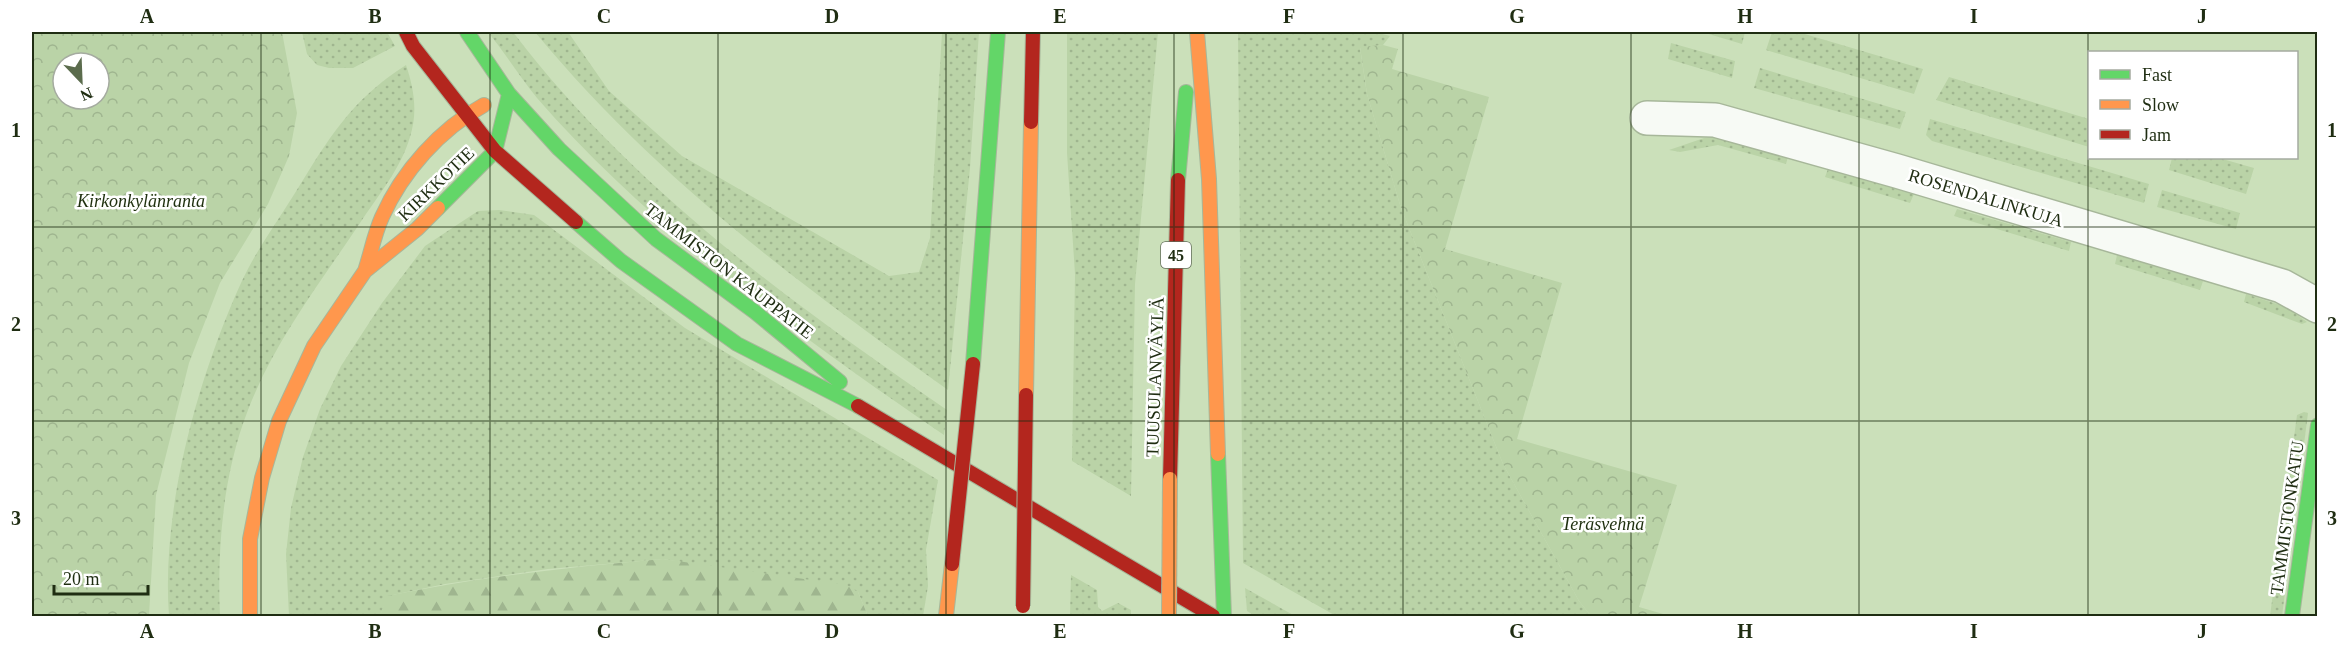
<svg xmlns="http://www.w3.org/2000/svg" width="2349" height="648" font-family="'Times New Roman',serif">
<style>
.grass{fill:url(#grass-dots)}
.forest{fill:url(#forest-firs)}
.park{fill:url(#park-crowns);fill-rule:evenodd}
.lines{fill:none;stroke-linecap:round;stroke-linejoin:round}
.street-casing{stroke:#a7b79a;stroke-width:36}
.fast-casing{stroke:#a7b79a;stroke-width:16}
.slow-casing{stroke:#a7b79a;stroke-width:16}
.jam-casing{stroke:#a7b79a;stroke-width:16}
.street{stroke:#f7faf5;stroke-width:33}
.fast{stroke:#63d668;stroke-width:14}
.slow{stroke:#ff974d;stroke-width:14}
.jam{stroke:#b3261e;stroke-width:14}
.slow-bridge-casing{stroke:#a7b79a;stroke-width:16;stroke-linecap:butt}
.jam-bridge-casing{stroke:#a7b79a;stroke-width:16;stroke-linecap:butt}
.slow-bridge{stroke:#ff974d;stroke-width:14}
.jam-bridge{stroke:#b3261e;stroke-width:14}
.grid{fill:none;stroke:#1f2d12;stroke-width:1.5;stroke-opacity:0.55}
.labels{text-anchor:middle;dominant-baseline:central;stroke-width:5;stroke-linejoin:round;paint-order:stroke}
.shield{fill:#fff;stroke:#626c59;stroke-width:1.5}
.shield-label{font-size:16px;font-weight:bold;fill:#1f2d12}
.street-label{font-size:18px;fill:#1f2d12;stroke:#fff}
.park-label{font-size:18px;font-style:italic;fill:#1f300f;stroke:#fff}
.neatline{fill:none;stroke:#1f2d12;stroke-width:2}
.grid-label{font-size:20px;text-anchor:middle;font-weight:bold;fill:#1f2d12}
</style>
<defs>
<pattern id="grass-dots" width="8" height="8" patternUnits="userSpaceOnUse" patternTransform="scale(1.5)"><rect width="8" height="8" fill="#bad3a7"/><path d="M2 2h.1M6 6h.1" fill="none" stroke="#9fb58f" stroke-width="1.8" stroke-linecap="round"/></pattern>
<pattern id="forest-firs" width="22" height="20" patternUnits="userSpaceOnUse" patternTransform="scale(1.5)"><rect width="22" height="20" fill="#bad3a7"/><path d="M5 1l3.5 6h-7zM16 11l3.5 6h-7z" fill="#9fb58f"/></pattern>
<pattern id="park-crowns" width="20" height="18" patternUnits="userSpaceOnUse" patternTransform="scale(1.5)"><rect width="20" height="18" fill="#bad3a7"/><path d="M2 6a3 3 0 1 1 6 0M12 15a3 3 0 1 1 6 0" fill="none" stroke="#9fb58f"/></pattern>
</defs>
<rect width="100%" height="100%" fill="#cbe0ba"/>
<path class="grass" d="M 302,32 L 387,32 L 395,46 L 353,68 L 329,68 L 317,65 L 307,54 Z
M 488,32 L 513,32 C 630,186 788,301 947,410 L 944,435 C 804,340 648,226 537,98 C 520,77 505,53 488,32 Z
M 535,32 L 568,32 L 609,91 L 682,156 L 889,276 L 919,272 L 930,238 L 942,32 L 979,32 L 970,168 L 948,390 C 795,281 655,177 535,32 Z
M 1067,32 L 1158,32 L 1135,284 L 1131,496 L 1072,461 L 1075,274 L 1067,153 Z
M 1238,32 L 1375,32 L 1390,36 L 1383,45 L 1360,48 L 1367,94 L 1401,208 L 1503,464 L 1579,601 L 1591,616 L 1336,616 L 1243,563 Z
M 1702,32 L 1745,32 L 1742,44 Z
M 1772,32 L 1798,32 L 1923,69 L 1914,94 L 1766,50 Z
M 1671,43 L 1735,61 L 1732,78 L 1668,59 Z
M 406,65 C 414,89 418,112 410,137 C 401,168 378,196 360,223 C 320,283 274,342 248,410 C 223,474 217,548 220,616 L 169,616 C 161,510 197,380 241,283 C 255,252 277,222 295,193 C 329,138 350,101 406,65 Z
M 1760,68 L 1906,112 L 1900,129 L 1754,88 Z
M 1949,77 L 2089,119 L 2089,147 L 1936,100 Z
M 1930,119 L 2149,184 L 2144,203 L 1932,141 L 1926,135 Z
M 1719,137 L 1788,157 L 1786,164 L 1718,145 L 1680,152 L 1669,150 L 1704,138 Z
M 2172,158 L 2219,158 L 2254,168 L 2246,194 L 2169,170 Z
M 1828,169 L 1914,194 L 1910,203 L 1825,177 Z
M 2162,190 L 2240,213 L 2236,229 L 2157,207 Z
M 1957,209 L 2071,242 L 2069,251 L 1954,216 Z
M 499,210 L 534,215 L 685,328 L 938,480 L 926,550 L 928,586 L 923,616 L 868,616 L 858,592 L 663,559 L 548,569 L 445,584 L 388,596 L 380,616 L 289,616 L 286,554 L 291,508 L 303,457 L 320,409 L 341,366 L 382,303 L 425,246 L 478,211 Z
M 2117,255 L 2203,281 L 2200,290 L 2115,264 Z
M 2246,294 L 2286,307 L 2307,322 L 2302,324 L 2244,302 Z
M 2304,412 L 2308,413 L 2282,616 L 2270,616 L 2297,415 Z
M 1071,575 L 1097,590 L 1098,607 L 1102,611 L 1118,603 L 1131,610 L 1131,616 L 1070,616 Z
M 1245,588 L 1295,616 L 1255,616 L 1247,611 Z"/>
<path class="forest" d="M 663,559 L 846,585 L 858,592 L 868,616 L 380,616 L 387,596 C 479,577 570,567 663,559 Z"/>
<path class="park" d="M 32,32 L 282,32 L 297,113 L 289,156 L 268,204 L 220,283 L 189,363 L 156,495 L 149,616 L 32,616 ZM 63,63 L 99,63 L 99,99 L 63,99 Z
M 1383,45 L 1398,49 L 1392,69 L 1489,97 L 1445,249 L 1562,283 L 1517,439 L 1677,485 L 1639,607 L 1670,616 L 1591,616 L 1579,601 L 1503,464 L 1401,208 L 1367,94 L 1360,47 Z"/>
<g class="lines">
<g class="street-casing">
<path id="street" d="M 1647,118 L 1715,120 L 1897,171 L 2282,286 L 2318,306"/>
</g>
<g class="fast-casing">
<path id="fast" d="M 467,32 L 509,94 L 559,149 L 656,239 L 755,312 L 840,382
M 1178,180 L 1186,92
M 438,208 L 495,151 L 509,94
M 576,222 L 621,261 L 737,344 L 858,406
M 973,364 L 998,32
M 1218,454 L 1224,616
M 2292,616 L 2318,425"/>
</g>
<g class="slow-casing">
<path id="slow" d="M 1197,32 L 1209,179 L 1218,454
M 365,271 C 371,253 374,235 382,217 C 402,172 440,129 484,105
M 1026,395 L 1031,122
M 250,616 L 250,539 L 262,478 L 279,421 L 314,346 L 365,271 L 417,229 L 438,208
M 946,616 L 952,564"/>
</g>
<g class="jam-casing">
<path id="jam" d="M 406,32 L 413,46 L 495,151 L 576,222
M 1031,122 L 1033,32
M 858,406 L 1213,616
M 1170,479 L 1178,180"/>
</g>
<use href="#street" class="street"/>
<use href="#fast" class="fast"/>
<use href="#slow" class="slow"/>
<use href="#jam" class="jam"/>
<g class="slow-bridge-casing">
<path id="slow-bridge" d="M 1169,616 L 1170,479"/>
</g>
<g class="jam-bridge-casing">
<path id="jam-bridge" d="M 952,564 L 973,364
M 1023,606 L 1026,395"/>
</g>
<use href="#slow-bridge" class="slow-bridge"/>
<use href="#jam-bridge" class="jam-bridge"/>
</g>
<path class="grid" d="M 261,32 L 261,616M 490,32 L 490,616M 718,32 L 718,616M 946,32 L 946,616M 1174,32 L 1174,616M 1403,32 L 1403,616M 1631,32 L 1631,616M 1859,32 L 1859,616M 2088,32 L 2088,616M 32,227 L 2318,227M 32,421 L 2318,421"/>
<g class="labels">
<rect class="shield" x="1161" y="242" width="30" height="26" rx="4.5"/>
<g class="shield-label">
<text x="1176" y="255">45</text>
</g>
<g class="street-label">
<text transform="translate(436 184) rotate(-44)">KIRKKOTIE</text>
<text transform="translate(1986 198) rotate(17)">ROSENDALINKUJA</text>
<text transform="translate(729 271) rotate(38)">TAMMISTON KAUPPATIE</text>
<text transform="translate(1155 377) rotate(-88)">TUUSULANVÄYLÄ</text>
<text transform="translate(2287 518) rotate(-82)">TAMMISTONKATU</text>
</g>
<g class="park-label">
<text x="141" y="201">Kirkonkylänranta</text>
<text x="1603" y="524">Teräsvehnä</text>
</g>
</g>
<rect width="2349" height="648" fill="none" stroke="#ffffff" stroke-width="66"/>
<rect x="2088" y="51" width="210" height="108" fill="#ffffff" stroke="#a5aba0" stroke-width="1.5"/>
<rect x="2100" y="70" width="30" height="9" fill="#63d668" stroke="#a5aba0" stroke-width="1.5"/>
<text x="2142" y="81" font-size="18" fill="#1f2d12">Fast</text>
<rect x="2100" y="100" width="30" height="9" fill="#ff974d" stroke="#a5aba0" stroke-width="1.5"/>
<text x="2142" y="111" font-size="18" fill="#1f2d12">Slow</text>
<rect x="2100" y="130" width="30" height="9" fill="#b3261e" stroke="#a5aba0" stroke-width="1.5"/>
<text x="2142" y="141" font-size="18" fill="#1f2d12">Jam</text>
<g transform="translate(81 81) rotate(157)"><circle r="28" fill="#ffffff" stroke="#a5aba0" stroke-width="1.5"/>
<path d="M0-4.5L10 22L0 15L-10 22Z" fill="#5b6c4d"/>
<text y="-9" font-size="16" font-weight="bold" text-anchor="middle" fill="#1f2d12">N</text>
</g>
<path d="M54 585v9h94v-9" fill="none" stroke="#1f2d12" stroke-width="3"/>
<text x="63" y="585" font-size="18" fill="#1f2d12" stroke="#ffffff" stroke-width="4.5" paint-order="stroke">20 m</text>
<rect x="33" y="33" width="2283" height="582" class="neatline"/>
<g class="grid-label">
<text x="147" y="23">A</text>
<text x="375" y="23">B</text>
<text x="604" y="23">C</text>
<text x="832" y="23">D</text>
<text x="1060" y="23">E</text>
<text x="1289" y="23">F</text>
<text x="1517" y="23">G</text>
<text x="1745" y="23">H</text>
<text x="1974" y="23">I</text>
<text x="2202" y="23">J</text>
<text x="16" y="137">1</text>
<text x="2332" y="137">1</text>
<text x="16" y="331">2</text>
<text x="2332" y="331">2</text>
<text x="16" y="525">3</text>
<text x="2332" y="525">3</text>
<text x="147" y="638">A</text>
<text x="375" y="638">B</text>
<text x="604" y="638">C</text>
<text x="832" y="638">D</text>
<text x="1060" y="638">E</text>
<text x="1289" y="638">F</text>
<text x="1517" y="638">G</text>
<text x="1745" y="638">H</text>
<text x="1974" y="638">I</text>
<text x="2202" y="638">J</text>
</g>
</svg>
